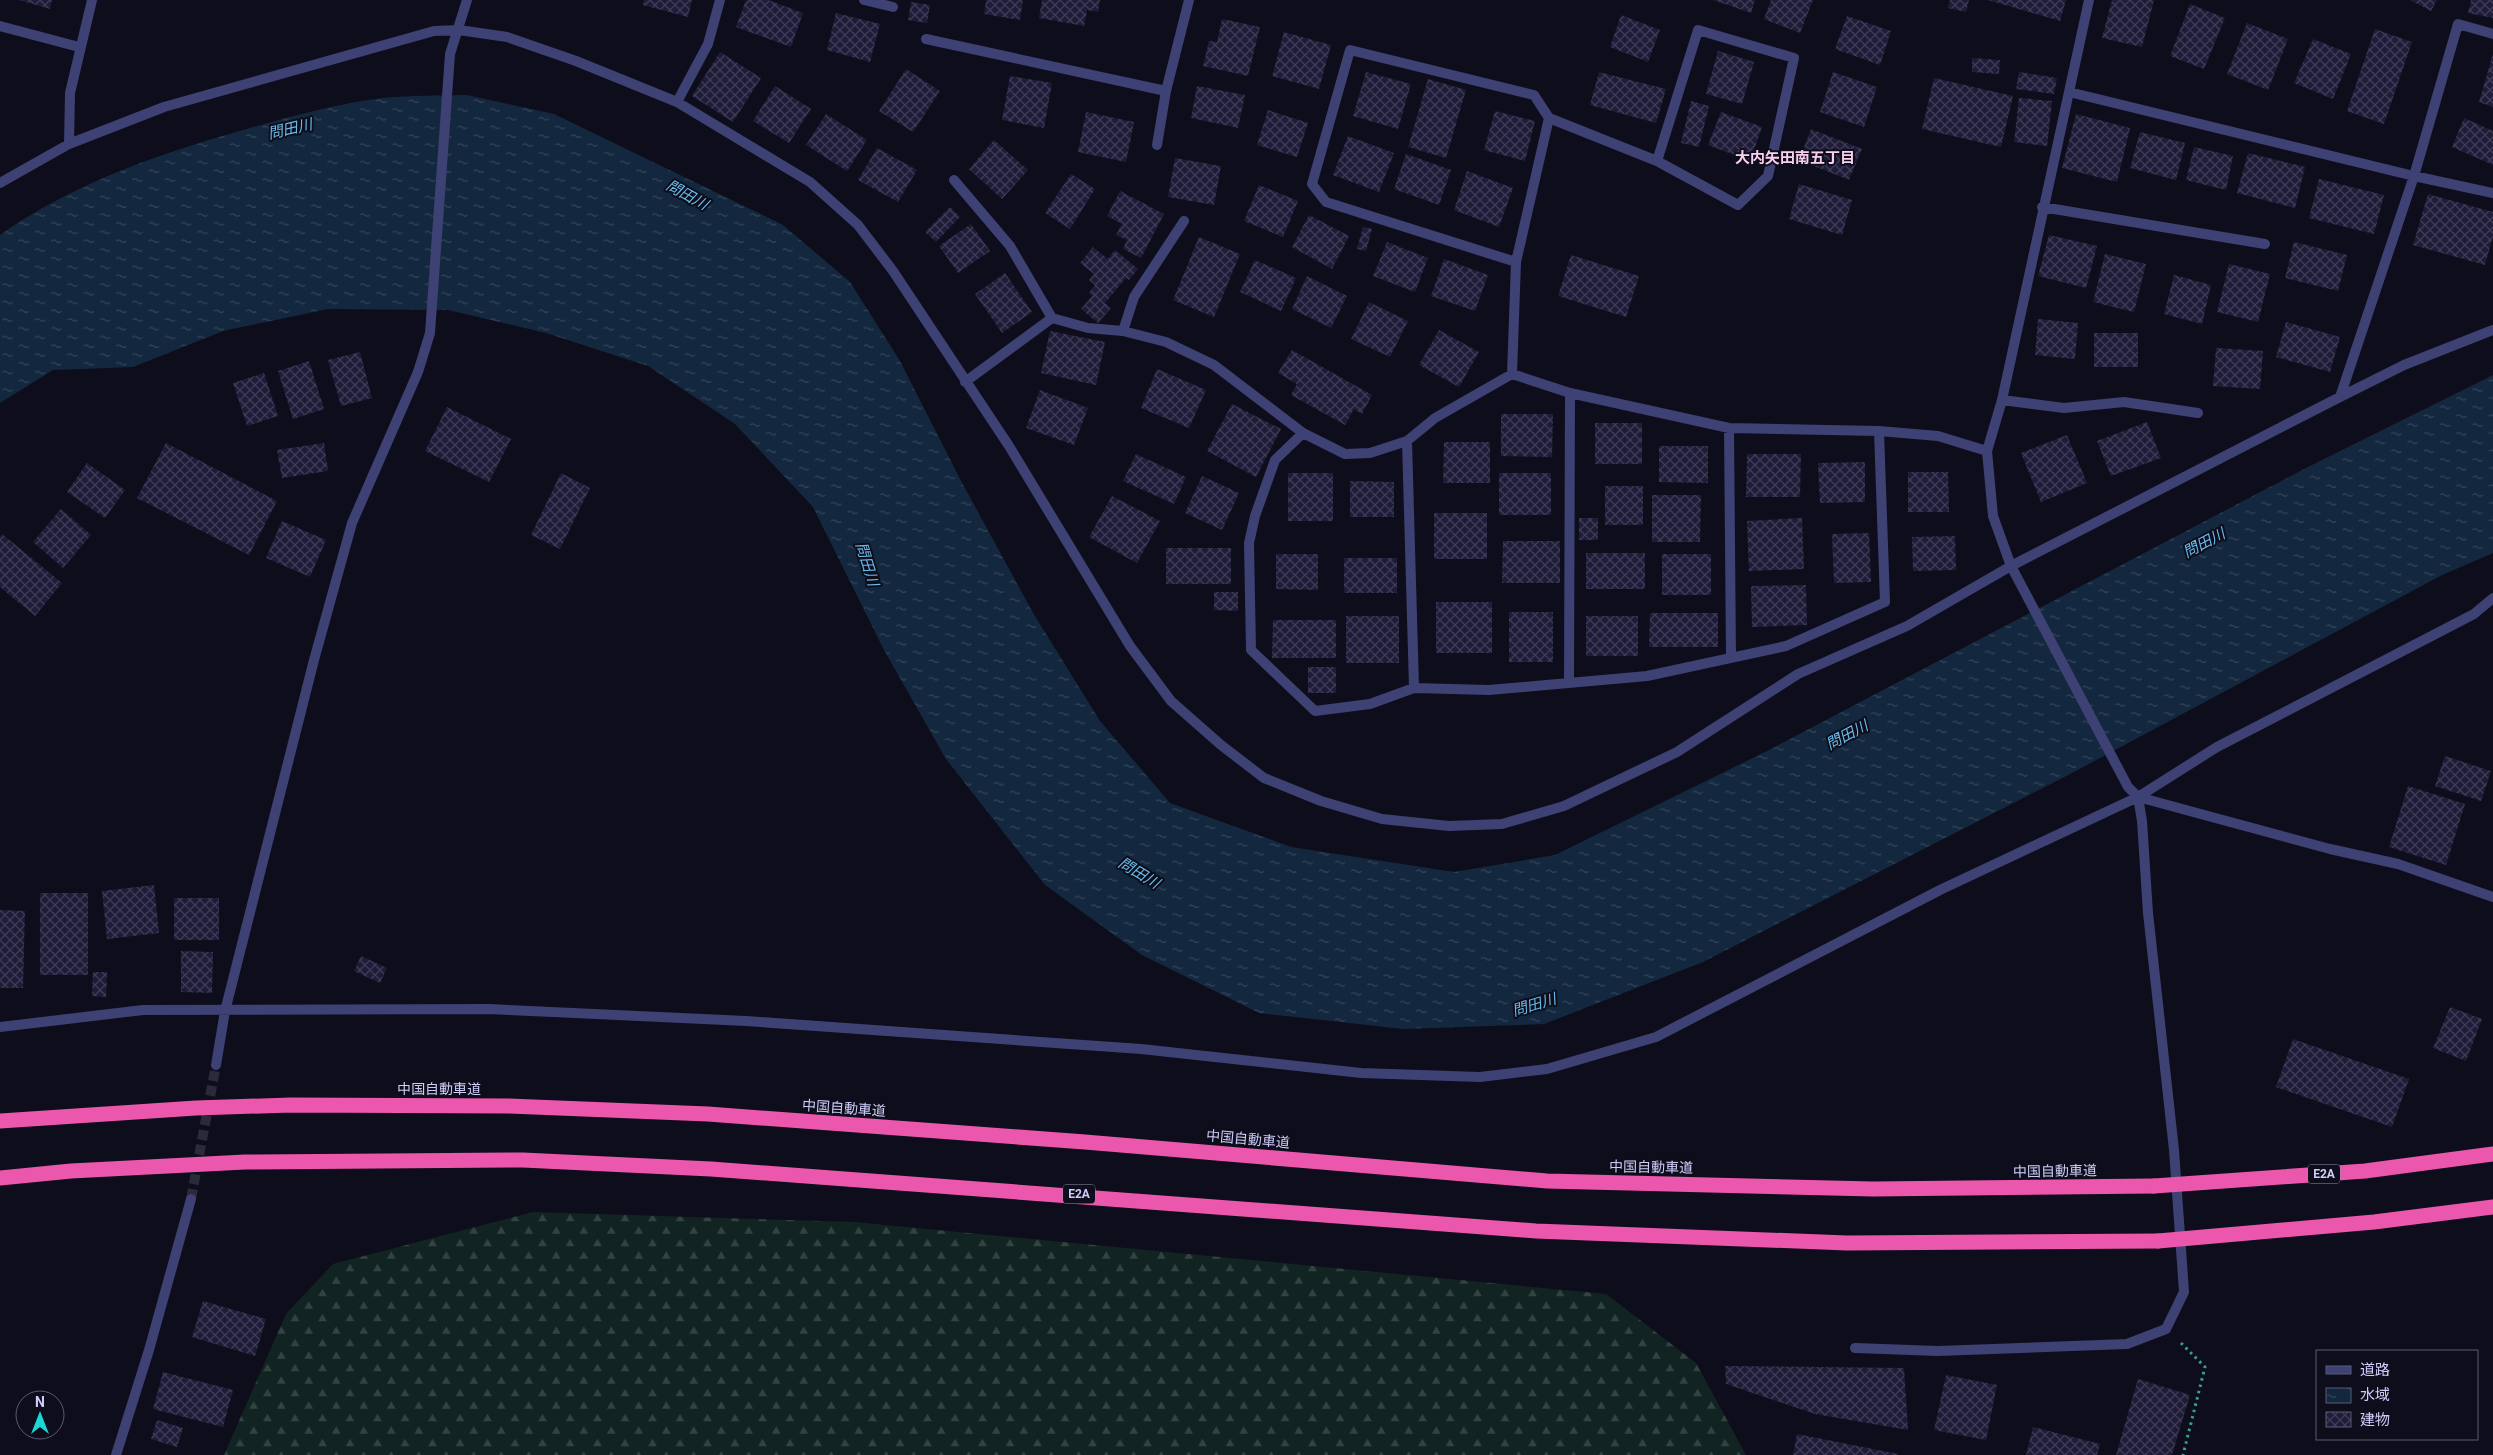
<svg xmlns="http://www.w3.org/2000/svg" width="2493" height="1455" font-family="Roboto,'Noto Sans JP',sans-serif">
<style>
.forest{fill:url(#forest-firs)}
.water{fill:url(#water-ripples)}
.building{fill:url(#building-cross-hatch)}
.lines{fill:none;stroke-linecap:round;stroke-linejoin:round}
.street-tunnel{stroke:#2b2a3c;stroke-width:10;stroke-dasharray:10 5;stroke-linecap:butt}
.path{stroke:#3b9f8f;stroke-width:3;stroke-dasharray:2.5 4;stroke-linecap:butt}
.street{stroke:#3e4174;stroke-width:10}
.highway{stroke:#ea57ac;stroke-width:15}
.highway-bridge{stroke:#ea57ac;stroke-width:15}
.labels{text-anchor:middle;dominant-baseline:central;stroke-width:4;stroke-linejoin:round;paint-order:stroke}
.shield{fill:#0e0d1b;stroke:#9493b6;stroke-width:1}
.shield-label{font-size:12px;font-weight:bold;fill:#cecdf9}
.street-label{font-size:14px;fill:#cecdf9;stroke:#0e0d1b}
.water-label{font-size:15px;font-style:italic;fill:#68bcec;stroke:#0e0d1b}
.neighbourhood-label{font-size:15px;font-weight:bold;fill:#f9cfee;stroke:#0e0d1b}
</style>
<defs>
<pattern id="forest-firs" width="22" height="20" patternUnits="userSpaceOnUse" patternTransform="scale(1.25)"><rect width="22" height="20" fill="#112421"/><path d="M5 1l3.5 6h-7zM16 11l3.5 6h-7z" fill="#324342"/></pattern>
<pattern id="water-ripples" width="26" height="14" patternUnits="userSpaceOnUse" patternTransform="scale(1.25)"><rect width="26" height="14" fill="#13283e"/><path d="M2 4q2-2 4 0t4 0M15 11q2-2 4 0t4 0" fill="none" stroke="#34465b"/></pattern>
<pattern id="building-cross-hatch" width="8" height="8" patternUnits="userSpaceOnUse" patternTransform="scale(1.25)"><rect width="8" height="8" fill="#1f1c39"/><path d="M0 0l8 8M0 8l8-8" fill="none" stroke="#3e3c56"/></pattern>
</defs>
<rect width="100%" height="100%" fill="#0e0d1b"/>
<path class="forest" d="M 533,1212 L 854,1222 L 1606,1294 L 1696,1363 L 1746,1455 L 224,1455 L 286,1314 L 333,1264 Z"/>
<path class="water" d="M 467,95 L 554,114 L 783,225 L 850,282 L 900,361 L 960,479 L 1033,613 L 1100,721 L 1170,803 L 1291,847 L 1454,872 L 1555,855 L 1767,751 L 2308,467 L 2493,375 L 2493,553 L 2442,575 L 2072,773 L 1703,962 L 1544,1024 L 1403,1029 L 1259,1013 L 1142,955 L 1045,885 L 946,759 L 884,650 L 813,507 L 735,424 L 648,366 L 546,333 L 448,310 L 328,309 L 223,331 L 133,367 L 53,370 L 0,403 L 0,235 C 75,182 162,153 250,128 C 293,116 339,103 383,98 C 411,95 440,96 467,95 Z"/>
<path class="building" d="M 19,0 L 52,0 L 50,9 Z
M 644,0 L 692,0 L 688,17 L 643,5 Z
M 746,0 L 768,0 L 803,13 L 791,47 L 736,27 Z
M 986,0 L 1023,0 L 1020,20 L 984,14 Z
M 1042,0 L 1100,0 L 1098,12 L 1087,10 L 1084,26 L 1039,18 Z
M 1713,0 L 1755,0 L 1751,13 Z
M 1771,0 L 1813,0 L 1800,33 L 1764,19 Z
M 1950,0 L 1969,0 L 1966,12 L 1948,8 Z
M 1988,0 L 2066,0 L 2060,21 Z
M 2112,0 L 2154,0 L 2142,47 L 2102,38 Z
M 2410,0 L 2437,0 L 2431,11 Z
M 2471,0 L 2493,0 L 2493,18 L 2468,13 Z
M 911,2 L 930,5 L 927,23 L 908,20 Z
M 2190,4 L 2225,18 L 2204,69 L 2170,56 Z
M 836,13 L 880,24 L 870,62 L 827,50 Z
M 1621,15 L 1660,30 L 1648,62 L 1610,47 Z
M 1847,16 L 1891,31 L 1880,65 L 1835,49 Z
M 1222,19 L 1260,27 L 1248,76 L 1203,66 L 1209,41 L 1217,42 Z
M 2247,23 L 2288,39 L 2268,90 L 2227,74 Z
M 2375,29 L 2412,42 L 2384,124 L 2347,111 Z
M 1284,32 L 1331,45 L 1319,89 L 1272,76 Z
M 2313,39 L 2351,54 L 2333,99 L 2294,83 Z
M 1718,51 L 1754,62 L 1742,104 L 1706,94 Z
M 720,52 L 761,78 L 733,122 L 692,96 Z
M 2493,54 L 2493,107 L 2479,102 Z
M 1972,58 L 2000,60 L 1999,74 L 1972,72 Z
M 906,69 L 940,91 L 913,132 L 879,111 Z
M 1366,72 L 1411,84 L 1398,129 L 1353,116 Z
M 1599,72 L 1666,89 L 1656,123 L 1590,105 Z
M 1833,72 L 1877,87 L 1864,127 L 1820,112 Z
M 2019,72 L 2057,78 L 2054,94 L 2016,89 Z
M 1010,76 L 1052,83 L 1044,128 L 1002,120 Z
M 1934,78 L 2013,96 L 2001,147 L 1922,129 Z
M 1428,79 L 1466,90 L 1446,158 L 1408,147 Z
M 775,86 L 811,109 L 789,143 L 753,121 Z
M 1197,86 L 1245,95 L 1238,128 L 1191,118 Z
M 2019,98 L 2052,101 L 2047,146 L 2014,142 Z
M 1691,101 L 1709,106 L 1699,147 L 1681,143 Z
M 1268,110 L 1308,123 L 1297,157 L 1257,145 Z
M 1495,111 L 1535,121 L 1525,161 L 1484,150 Z
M 1086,112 L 1134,122 L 1126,162 L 1078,152 Z
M 1721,112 L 1762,127 L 1750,161 L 1708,145 Z
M 826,114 L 867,140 L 847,171 L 806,145 Z
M 2076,114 L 2130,128 L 2117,182 L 2062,168 Z
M 2464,118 L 2493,131 L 2493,165 L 2452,147 Z
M 1811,129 L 1862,149 L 1849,180 L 1799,160 Z
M 2140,132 L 2185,143 L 2176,180 L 2130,168 Z
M 1348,136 L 1394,153 L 1379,192 L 1333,175 Z
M 994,140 L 1028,170 L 1002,199 L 969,169 Z
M 2194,147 L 2233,156 L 2226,190 L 2186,180 Z
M 877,148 L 917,170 L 898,202 L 858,180 Z
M 2248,153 L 2305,167 L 2295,208 L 2237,193 Z
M 1406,154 L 1451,170 L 1439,205 L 1394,189 Z
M 1175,158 L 1221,166 L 1214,205 L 1168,197 Z
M 1467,171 L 1513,188 L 1499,227 L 1454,210 Z
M 1071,174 L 1095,189 L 1070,229 L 1045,213 Z
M 2319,179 L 2384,195 L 2374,234 L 2309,218 Z
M 1799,184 L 1852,200 L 1842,235 L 1789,219 Z
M 1259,185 L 1298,201 L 1283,237 L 1244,221 Z
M 1120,191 L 1164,214 L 1141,258 L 1123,249 L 1127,240 L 1116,235 L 1122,224 L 1107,216 Z
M 2428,194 L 2493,212 L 2493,236 L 2485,265 L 2413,245 Z
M 950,207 L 960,217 L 936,242 L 925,232 Z
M 1309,215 L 1349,236 L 1332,269 L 1292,247 Z
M 971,224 L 990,251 L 958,273 L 939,246 Z
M 1363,227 L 1372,229 L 1366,251 L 1357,249 Z
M 2049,235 L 2097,246 L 2086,288 L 2038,276 Z
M 1199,237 L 1240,254 L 1214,317 L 1173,300 Z
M 1387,242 L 1428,258 L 1415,292 L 1373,276 Z
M 2294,242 L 2347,255 L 2338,291 L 2285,278 Z
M 1093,247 L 1108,259 L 1115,250 L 1138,269 L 1129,280 L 1126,278 L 1105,303 L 1111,308 L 1098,323 L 1081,309 L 1092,296 L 1089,293 L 1095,285 L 1089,280 L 1094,274 L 1080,263 Z
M 2105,254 L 2146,264 L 2134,312 L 2093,302 Z
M 1571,255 L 1639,276 L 1626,317 L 1558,296 Z
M 1444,259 L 1488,275 L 1475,311 L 1431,296 Z
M 1255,260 L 1296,278 L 1281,311 L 1240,292 Z
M 2229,264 L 2270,274 L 2258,322 L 2217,312 Z
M 1005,273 L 1032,312 L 1002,333 L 975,294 Z
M 2174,275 L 2211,285 L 2202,324 L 2164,314 Z
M 1307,276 L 1347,296 L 1331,328 L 1292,309 Z
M 1369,302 L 1408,321 L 1390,357 L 1351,339 Z
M 2038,319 L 2078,323 L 2075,359 L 2035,355 Z
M 2286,322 L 2340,337 L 2330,372 L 2276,357 Z
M 1439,330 L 1479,352 L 1459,387 L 1419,365 Z
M 1050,331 L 1105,342 L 1096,385 L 1041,373 Z
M 2094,333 L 2138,333 L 2138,367 L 2094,367 Z
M 2216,348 L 2263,351 L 2260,389 L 2213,386 Z
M 1292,350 L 1372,395 L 1362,414 L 1354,409 L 1345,425 L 1291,395 L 1297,384 L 1278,373 Z
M 360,352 L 372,398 L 341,406 L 328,360 Z
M 309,361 L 324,409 L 293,419 L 278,371 Z
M 1157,369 L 1206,390 L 1189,428 L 1141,408 Z
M 264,373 L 278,416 L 247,426 L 233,383 Z
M 1040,390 L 1088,408 L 1074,445 L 1026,428 Z
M 1232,404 L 1281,429 L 1256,477 L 1207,451 Z
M 447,407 L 511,439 L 489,482 L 425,451 Z
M 1501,414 L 1553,414 L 1552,457 L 1501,456 Z
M 2147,422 L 2161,458 L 2111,476 L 2097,441 Z
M 1595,423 L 1642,423 L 1642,464 L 1595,464 Z
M 2067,435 L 2087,483 L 2041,502 L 2021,453 Z
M 1444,442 L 1490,442 L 1490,483 L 1443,483 Z
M 166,443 L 277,501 L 249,555 L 137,498 Z
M 324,443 L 328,471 L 282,478 L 277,450 Z
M 1659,446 L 1708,446 L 1708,483 L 1659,482 Z
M 1136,454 L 1186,477 L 1174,504 L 1123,481 Z
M 1747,454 L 1801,454 L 1800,497 L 1746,497 Z
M 1865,462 L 1865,502 L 1820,503 L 1818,463 Z
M 87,463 L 125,490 L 105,518 L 67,492 Z
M 1908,472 L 1948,472 L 1949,512 L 1908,512 Z
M 561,473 L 590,488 L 560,549 L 531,535 Z
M 1288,473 L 1333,473 L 1333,521 L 1288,521 Z
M 1499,473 L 1551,473 L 1551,515 L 1499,515 Z
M 1202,476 L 1239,493 L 1222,530 L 1185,513 Z
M 1350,481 L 1394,482 L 1394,517 L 1350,517 Z
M 1605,486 L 1643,486 L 1643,525 L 1605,525 Z
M 1652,495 L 1701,495 L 1700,542 L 1652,542 Z
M 1112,496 L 1160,521 L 1137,563 L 1089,537 Z
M 61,509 L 91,535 L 63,568 L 33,542 Z
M 1434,513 L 1487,513 L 1487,559 L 1434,559 Z
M 1579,518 L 1598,518 L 1598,540 L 1579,540 Z
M 1802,518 L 1804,569 L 1749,571 L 1747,521 Z
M 282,521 L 326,540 L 310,577 L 266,558 Z
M 1869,533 L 1871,582 L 1834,583 L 1832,534 Z
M 2,534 L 62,583 L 35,616 L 0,587 L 0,537 Z
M 1955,536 L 1956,570 L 1913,571 L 1912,537 Z
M 1503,541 L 1560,541 L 1560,583 L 1502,583 Z
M 1166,548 L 1231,548 L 1231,584 L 1166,584 Z
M 1586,553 L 1645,553 L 1645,589 L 1586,589 Z
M 1276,554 L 1318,554 L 1318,590 L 1276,589 Z
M 1662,554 L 1711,554 L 1711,595 L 1662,595 Z
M 1344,558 L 1397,558 L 1397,593 L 1344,593 Z
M 1806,585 L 1807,625 L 1752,627 L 1751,586 Z
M 1214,592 L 1238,592 L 1238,611 L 1214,610 Z
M 1436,602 L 1492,602 L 1492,653 L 1436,653 Z
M 1509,612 L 1553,612 L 1553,662 L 1509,662 Z
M 1650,613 L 1718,613 L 1718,647 L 1649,647 Z
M 1346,616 L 1399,616 L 1399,663 L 1346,663 Z
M 1586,616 L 1638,616 L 1638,656 L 1586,656 Z
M 1273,620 L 1336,620 L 1336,658 L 1272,658 Z
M 1308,667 L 1336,667 L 1336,693 L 1308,693 Z
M 2445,756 L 2491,771 L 2481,801 L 2435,786 Z
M 2408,786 L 2465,804 L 2446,865 L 2389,847 Z
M 154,885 L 159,933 L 107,939 L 102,891 Z
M 40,893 L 88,893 L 88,975 L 40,975 Z
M 174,898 L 219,898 L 219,940 L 174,940 Z
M 0,910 L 25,911 L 23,988 L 0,988 Z
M 181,951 L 213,952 L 212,993 L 181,992 Z
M 361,956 L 387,968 L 380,983 L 354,971 Z
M 93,972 L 107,972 L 106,997 L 92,996 Z
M 2450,1007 L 2482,1019 L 2466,1061 L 2433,1048 Z
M 2293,1039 L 2409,1079 L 2392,1127 L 2276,1087 Z
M 203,1301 L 266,1319 L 255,1356 L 192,1337 Z
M 1725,1366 L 1904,1368 L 1908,1430 L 1815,1414 L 1726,1384 Z
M 163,1372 L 233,1390 L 223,1427 L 153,1409 Z
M 1946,1375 L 1997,1385 L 1986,1440 L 1934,1430 Z
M 2138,1379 L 2190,1395 L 2172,1455 L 2116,1455 Z
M 157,1420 L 183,1428 L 177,1447 L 151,1439 Z
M 2033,1427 L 2100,1444 L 2097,1455 L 2026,1455 Z
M 1797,1434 L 1898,1454 L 1898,1455 L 1793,1455 Z"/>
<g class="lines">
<path class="street-tunnel" d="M 191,1199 L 216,1065"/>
<path class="path" d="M 2181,1343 L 2205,1367 L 2183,1455"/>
<path class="street" d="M 864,0 L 893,7
M 2089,0 L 2002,400 L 1987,451 L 1993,516 L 2011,566 L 2128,787 L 2138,797 L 2330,849 L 2398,864 L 2493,897
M 0,26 L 79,47
M 926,39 L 1166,91 L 1189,0
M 2069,92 L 2414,176 L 2493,193
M 677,102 L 708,44 L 720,0
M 69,144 L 70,93 L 92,0
M 1157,145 L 1166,91
M 954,180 L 1010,246 L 1052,318 L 1088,328 L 1123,331 L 1166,342 L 1214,365 L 1303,433 L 1345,454 L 1370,453 L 1407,441 L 1435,418 L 1512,374 L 1570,393 L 1729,428 L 1879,431 L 1938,436 L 1987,451
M 0,183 L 69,144 L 164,107 L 434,31 L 459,30 L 507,37 L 576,61 L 677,102 L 810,182 L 858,225 L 893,271 L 1009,446 L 1130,646 L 1171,701 L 1221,745 L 1264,778 L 1321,801 L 1382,819 L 1449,826 L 1502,824 L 1564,806 L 1677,752 L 1798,674 L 1907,626 L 2011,566 L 2340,397 L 2404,365 L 2493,330
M 2042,207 L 2265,244
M 1516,262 L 1326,202 L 1312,184 L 1350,50 L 1534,95 L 1549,118
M 1123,331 L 1134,297 L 1184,221
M 1512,374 L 1516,262 L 1549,118 L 1657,161 L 1738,205 L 1768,176 L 1794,58 L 1698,30 L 1657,161
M 965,382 L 1052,318
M 2340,397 L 2414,176 L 2458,24 L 2493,34
M 2002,400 L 2064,408 L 2124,402 L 2198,413
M 1729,428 L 1731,657
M 1303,433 L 1275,460 L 1255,516 L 1249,543 L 1251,650 L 1315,711 L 1370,704 L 1414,688 L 1489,690 L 1647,676 L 1786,646 L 1885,602 L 1879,431
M 1407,441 L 1414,688
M 1569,683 L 1570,393
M 0,1027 L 143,1010 L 489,1009 L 746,1021 L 1141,1049 L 1361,1073 L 1480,1077 L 1547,1069 L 1656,1037 L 1940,890 L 2138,797 L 2217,747 L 2474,614 L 2493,598
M 216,1065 L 225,1011 L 314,660 L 352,523 L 418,372 L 430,333 L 450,54 L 467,0
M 1855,1348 L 1938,1351 L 2127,1344 L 2166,1329 L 2184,1292 L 2174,1150 L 2148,913 L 2142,821 L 2138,797
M 116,1455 L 149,1350 L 191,1199"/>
<path class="highway" d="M 0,1121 L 196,1108 L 291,1105 L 509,1106 L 708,1114 L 1085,1142 L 1547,1181 L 1873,1189 L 2154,1186
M 0,1178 L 71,1171 L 245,1162 L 523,1160 L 711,1169 L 1536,1231 L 1847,1243 L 2158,1241"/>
<path class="highway-bridge" d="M 2154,1186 L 2365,1171 L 2493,1154
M 2158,1241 L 2374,1222 L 2493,1207"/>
</g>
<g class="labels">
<g class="shield">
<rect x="2308" y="1164.5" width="32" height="19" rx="4"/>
<rect x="1063" y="1184.5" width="32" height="19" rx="4"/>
</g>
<g class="shield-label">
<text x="2324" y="1174">E2A</text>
<text x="1079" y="1194">E2A</text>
</g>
<g class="street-label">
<text x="439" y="1089">中国自動車道</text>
<text transform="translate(844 1108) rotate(4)">中国自動車道</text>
<text transform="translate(1248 1139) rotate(5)">中国自動車道</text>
<text transform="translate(1651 1167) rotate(1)">中国自動車道</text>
<text transform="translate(2055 1171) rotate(-1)">中国自動車道</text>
</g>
<g class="water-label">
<text transform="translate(290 129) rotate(-13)">問田川</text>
<text transform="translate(687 195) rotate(29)">問田川</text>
<text transform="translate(2204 543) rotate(-28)">問田川</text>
<text transform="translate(867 564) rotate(73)">問田川</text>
<text transform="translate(1847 735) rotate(-28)">問田川</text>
<text transform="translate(1139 873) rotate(31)">問田川</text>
<text transform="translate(1534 1005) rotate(-17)">問田川</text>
</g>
<g class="neighbourhood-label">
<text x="1795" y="158">大内矢田南五丁目</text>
</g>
</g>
<rect x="2316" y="1350" width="162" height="90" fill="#0e0d1b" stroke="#5b5a74"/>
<rect x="2326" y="1366" width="25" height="8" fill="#3e4174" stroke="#5b5a74"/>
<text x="2360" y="1375" font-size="15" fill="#cecdf9">道路</text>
<rect x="2326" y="1388" width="25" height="15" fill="url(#water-ripples)" stroke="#5b5a74"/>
<text x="2360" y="1400" font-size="15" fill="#cecdf9">水域</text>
<rect x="2326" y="1412" width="25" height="15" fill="url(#building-cross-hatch)" stroke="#5b5a74"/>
<text x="2360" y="1425" font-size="15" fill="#cecdf9">建物</text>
<g transform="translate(40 1415)"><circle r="24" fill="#0e0d1b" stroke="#5b5a74"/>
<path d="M0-4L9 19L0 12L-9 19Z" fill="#1bd7d6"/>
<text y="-8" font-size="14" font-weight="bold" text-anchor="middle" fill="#cecdf9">N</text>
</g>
</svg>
